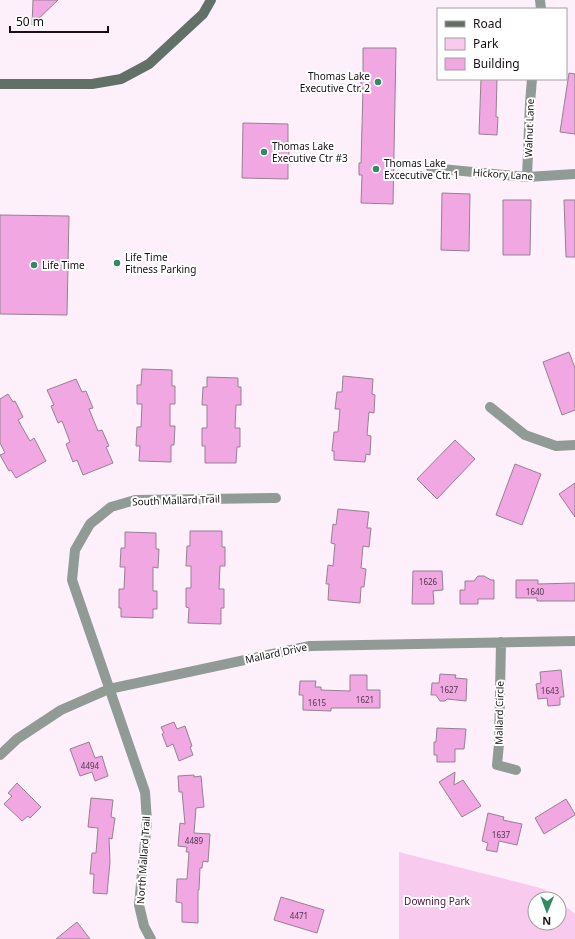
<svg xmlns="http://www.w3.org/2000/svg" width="575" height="939" font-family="'Noto Sans',sans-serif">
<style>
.park{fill:#f8caee}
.building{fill:#f0a7e2;stroke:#958191}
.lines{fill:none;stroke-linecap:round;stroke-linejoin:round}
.street{stroke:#919b95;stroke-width:10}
.secondary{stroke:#617168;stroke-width:10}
.poi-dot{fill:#2e8b63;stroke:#fff;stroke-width:1.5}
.labels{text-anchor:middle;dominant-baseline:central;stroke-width:4;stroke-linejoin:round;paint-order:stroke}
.number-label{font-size:8px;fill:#4d3649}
.poi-label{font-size:10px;fill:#171016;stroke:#fff;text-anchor:start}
.street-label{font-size:10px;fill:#171016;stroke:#fff}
.park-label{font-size:10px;fill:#4d0e46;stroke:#fff}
</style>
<rect width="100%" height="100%" fill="#fef0fb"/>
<path class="park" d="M 399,852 L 544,889 L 556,899 L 535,899 L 535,923 L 559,923 L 559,901 L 575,914 L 575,939 L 399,939 Z"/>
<path class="building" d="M 33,0 L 58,0 L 32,25 Z
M 363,48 L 396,48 L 393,204 L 361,203 L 362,175 L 359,175 L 359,163 L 361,163 L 363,88 L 361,88 L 361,76 L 363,76 Z
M 569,73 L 575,74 L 575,134 L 560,132 Z
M 481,79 L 497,79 L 496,117 L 498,117 L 497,135 L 479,134 Z
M 243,123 L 288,124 L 288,147 L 289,147 L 289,157 L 288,157 L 288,179 L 242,178 Z
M 442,193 L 470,194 L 469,251 L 441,250 Z
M 503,200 L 531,200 L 530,255 L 503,255 Z
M 564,200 L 575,200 L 575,257 L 566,257 Z
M 0,215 L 69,216 L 67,315 L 0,314 Z
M 569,352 L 575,368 L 575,410 L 562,415 L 543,362 Z
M 142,369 L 172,370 L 172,386 L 175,386 L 175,404 L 170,404 L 170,426 L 175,426 L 174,445 L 171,445 L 171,462 L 139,461 L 140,446 L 136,446 L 137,427 L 141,427 L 142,404 L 137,404 L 137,385 L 141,385 Z
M 343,376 L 373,379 L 372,394 L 375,395 L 374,413 L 369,412 L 367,435 L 371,436 L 370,455 L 366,454 L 365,462 L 334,460 L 334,451 L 332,451 L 334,432 L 338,432 L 340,409 L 335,409 L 337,392 L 342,392 Z
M 207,377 L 238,378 L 238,387 L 241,387 L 241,405 L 236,405 L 235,428 L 240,428 L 240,447 L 237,447 L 236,463 L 205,463 L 205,446 L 202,446 L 202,428 L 207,428 L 207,405 L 202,405 L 203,387 L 207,387 Z
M 76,379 L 82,392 L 86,391 L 93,408 L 89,409 L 98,431 L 102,430 L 109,446 L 106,447 L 113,463 L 83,475 L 77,460 L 73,462 L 66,444 L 70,442 L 62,421 L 58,423 L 51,406 L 54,405 L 47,390 Z
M 8,394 L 13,402 L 15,401 L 23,417 L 18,420 L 30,441 L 34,438 L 46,461 L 16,478 L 11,470 L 9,471 L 0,455 L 5,453 L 0,443 L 0,399 Z
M 455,440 L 475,459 L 437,499 L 417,479 Z
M 515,464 L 541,474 L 522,525 L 496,515 Z
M 575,483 L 575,517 L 559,494 Z
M 338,509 L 369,512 L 367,528 L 371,528 L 369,547 L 363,546 L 361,568 L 366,569 L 364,587 L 361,587 L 360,603 L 328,600 L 329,584 L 326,584 L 328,565 L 333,566 L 335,544 L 331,543 L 333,524 L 336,525 Z
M 190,531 L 222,531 L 222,547 L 225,547 L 225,566 L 220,566 L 219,589 L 224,589 L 224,608 L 221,608 L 221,624 L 188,623 L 189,608 L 186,607 L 186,588 L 191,588 L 191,566 L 186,566 L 187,546 L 190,546 Z
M 125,532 L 156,533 L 156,549 L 159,549 L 158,568 L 153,567 L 153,591 L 157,591 L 157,609 L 153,609 L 153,618 L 121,617 L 121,608 L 119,608 L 119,589 L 124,589 L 125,567 L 120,567 L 121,548 L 125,548 Z
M 413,571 L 442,571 L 443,590 L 433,591 L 434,604 L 412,604 Z
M 478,576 L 484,576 L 491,580 L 494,580 L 494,599 L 478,599 L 478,604 L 460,604 L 460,590 L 465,590 L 465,581 L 474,581 Z
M 516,580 L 538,580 L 538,584 L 575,583 L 575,601 L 537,601 L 537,598 L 516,598 Z
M 561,670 L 564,697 L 560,697 L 560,705 L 548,706 L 547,698 L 538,699 L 536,684 L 541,683 L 540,672 Z
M 440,674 L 456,675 L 455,678 L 467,679 L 466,701 L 447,699 L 445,701 L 440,701 L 436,695 L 431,695 L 432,683 L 439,683 Z
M 350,675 L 367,675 L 367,690 L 380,690 L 380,708 L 331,708 L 331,711 L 303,710 L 303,695 L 299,695 L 300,681 L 316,681 L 315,687 L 321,687 L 321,690 L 350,691 Z
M 174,722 L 177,729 L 185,726 L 192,746 L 190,747 L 193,755 L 179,761 L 173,744 L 167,747 L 162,734 L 164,733 L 161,727 Z
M 437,728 L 466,729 L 464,749 L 455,749 L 455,762 L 437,762 L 437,755 L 434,755 L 434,742 L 436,742 Z
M 89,742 L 95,758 L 102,756 L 108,776 L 95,781 L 92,772 L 80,776 L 70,749 Z
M 455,772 L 454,785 L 463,780 L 481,806 L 462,817 L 439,782 Z
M 194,775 L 194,777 L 201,776 L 204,807 L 196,808 L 194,833 L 210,834 L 208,862 L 203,861 L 202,868 L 200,868 L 199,890 L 198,890 L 198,923 L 182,922 L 182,903 L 176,902 L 177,879 L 187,879 L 189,852 L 186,852 L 187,847 L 178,846 L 180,823 L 185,824 L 182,792 L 179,792 L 178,776 Z
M 17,783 L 41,807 L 30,818 L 28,816 L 22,821 L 4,804 L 12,796 L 8,793 Z
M 91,798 L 113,800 L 111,817 L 115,818 L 112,839 L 109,838 L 110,862 L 107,894 L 93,893 L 94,874 L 90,874 L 92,853 L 96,853 L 98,828 L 88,827 Z
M 566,799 L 575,814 L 575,815 L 544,834 L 535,818 Z
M 488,813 L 504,817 L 503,820 L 522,824 L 517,845 L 499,841 L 497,852 L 486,850 L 488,843 L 482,841 Z
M 281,897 L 324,910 L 317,933 L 274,920 Z
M 77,922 L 90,939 L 56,939 Z"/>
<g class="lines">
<path class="street" d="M 540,0 L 541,9
M 431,168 L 527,177 L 575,174
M 527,177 L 530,103 L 532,79
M 490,407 L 525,435 L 556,446 L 575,445
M 501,642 L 499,744 L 497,765 L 516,770
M 0,755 L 17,739 L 61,710 L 109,689 L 310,646 L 575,641
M 151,939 L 144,926 L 139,905 L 147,821 L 145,792 L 72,580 L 75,550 L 90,524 L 111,507 L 135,500 L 276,498"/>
<path class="secondary" d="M 0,84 L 92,84 L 121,79 L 149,64 L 203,14 L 211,0"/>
</g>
<g class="poi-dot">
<circle cx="378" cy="82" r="4"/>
<circle cx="264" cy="152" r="4"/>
<circle cx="376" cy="169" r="4"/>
<circle cx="117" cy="263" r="4"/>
<circle cx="34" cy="265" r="4"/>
</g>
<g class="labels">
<g class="number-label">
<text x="428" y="581">1626</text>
<text x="535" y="591">1640</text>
<text x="449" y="689">1627</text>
<text x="550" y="690">1643</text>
<text x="365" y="699">1621</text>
<text x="317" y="702">1615</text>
<text x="90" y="765">4494</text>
<text x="501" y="834">1637</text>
<text x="194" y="840">4489</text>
<text x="299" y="915">4471</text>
</g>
<g class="poi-label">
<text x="370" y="76" text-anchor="end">Thomas Lake<tspan x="370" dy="12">Executive Ctr. 2</tspan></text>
<text x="272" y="146">Thomas Lake<tspan x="272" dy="12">Executive Ctr #3</tspan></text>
<text x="384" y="163">Thomas Lake<tspan x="384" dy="12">Excecutive Ctr. 1</tspan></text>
<text x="125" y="257">Life Time<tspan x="125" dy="12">Fitness Parking</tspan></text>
<text x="42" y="265">Life Time</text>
</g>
<g class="street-label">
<text transform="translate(529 128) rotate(-88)">Walnut Lane</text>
<text transform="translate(503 174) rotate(4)">Hickory Lane</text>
<text transform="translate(176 500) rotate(-2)">South Mallard Trail</text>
<text transform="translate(276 653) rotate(-12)">Mallard Drive</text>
<text transform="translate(499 713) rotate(-89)">Mallard Circle</text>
<text transform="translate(143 860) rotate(-86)">North Mallard Trail</text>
</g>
<g class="park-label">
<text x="437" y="901">Downing Park</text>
</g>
</g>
<rect x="437" y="8" width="130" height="72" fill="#ffffff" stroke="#a29fa2"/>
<rect x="445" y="21" width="20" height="6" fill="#617168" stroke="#a29fa2"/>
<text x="473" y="28" font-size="12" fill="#171016">Road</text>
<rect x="445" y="38" width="20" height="12" fill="#f8caee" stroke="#a29fa2"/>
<text x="473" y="48" font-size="12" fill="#171016">Park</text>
<rect x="445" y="58" width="20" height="12" fill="#f0a7e2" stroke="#a29fa2"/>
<text x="473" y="68" font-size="12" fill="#171016">Building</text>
<g transform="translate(547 911) rotate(181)"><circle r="19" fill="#ffffff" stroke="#a29fa2"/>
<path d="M0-3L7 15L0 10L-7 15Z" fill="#2e8b63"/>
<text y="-6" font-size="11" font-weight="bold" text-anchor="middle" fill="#171016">N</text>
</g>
<path d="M10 26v6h98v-6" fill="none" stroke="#171016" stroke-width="2"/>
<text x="16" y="26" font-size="12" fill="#171016" stroke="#ffffff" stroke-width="3" paint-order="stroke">50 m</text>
</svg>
